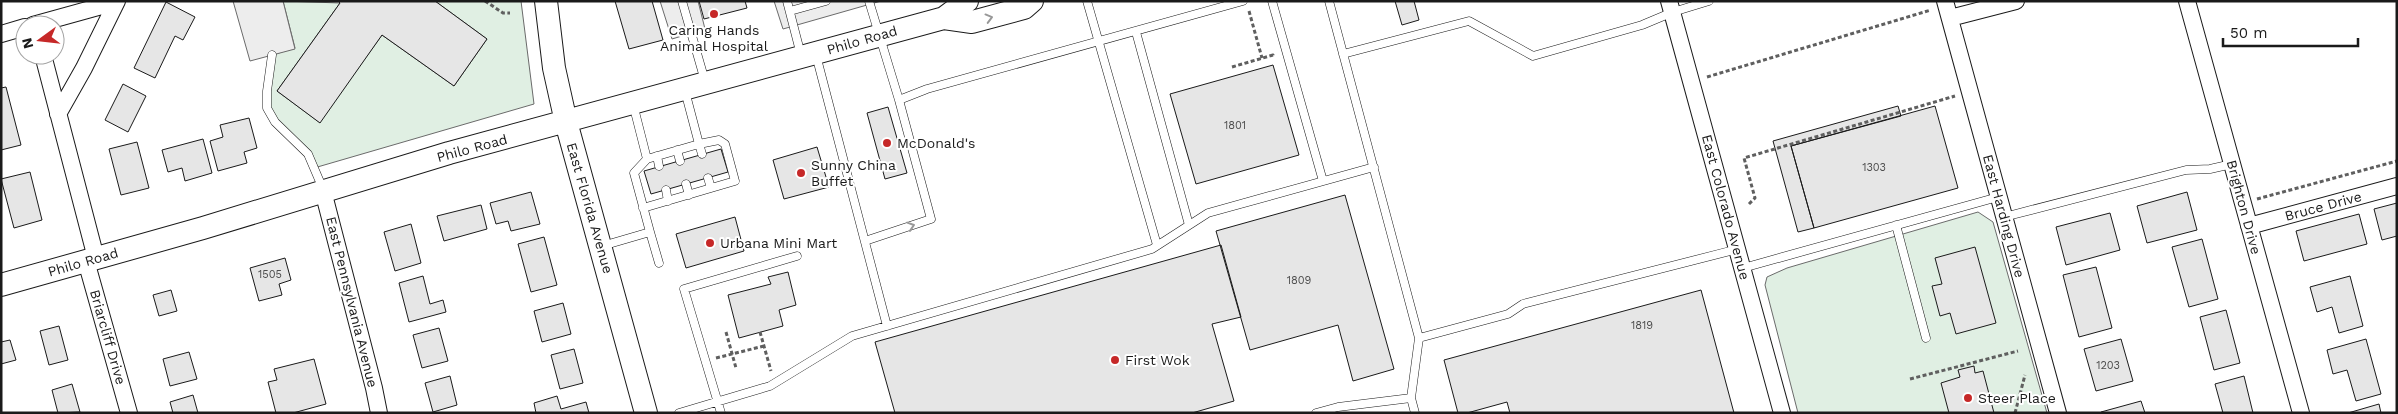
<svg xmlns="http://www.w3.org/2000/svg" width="2398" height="414" font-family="'Work Sans',sans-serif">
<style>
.green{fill:#e0efe3;stroke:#6a6a6a}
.parking{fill:#ededed;stroke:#6a6a6a}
.building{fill:#e6e6e6;stroke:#1a1a1a}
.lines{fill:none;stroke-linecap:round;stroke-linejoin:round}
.lane-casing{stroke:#1a1a1a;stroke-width:9}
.street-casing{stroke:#1a1a1a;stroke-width:18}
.secondary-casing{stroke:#1a1a1a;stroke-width:24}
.path{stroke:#5f5f5f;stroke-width:3;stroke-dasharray:4 2.5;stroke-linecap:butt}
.lane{stroke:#fff;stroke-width:8}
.street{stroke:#fff;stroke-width:16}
.secondary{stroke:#fff;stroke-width:22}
.oneway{stroke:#989898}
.poi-dot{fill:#c62828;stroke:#fff;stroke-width:2}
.labels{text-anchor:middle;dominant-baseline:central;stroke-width:4;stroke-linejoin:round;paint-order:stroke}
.number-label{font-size:11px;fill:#4d4d4d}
.poi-label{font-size:14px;fill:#1a1a1a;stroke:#fff;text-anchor:start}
.street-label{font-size:14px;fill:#1a1a1a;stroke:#fff}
</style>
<rect width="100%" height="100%" fill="#fff"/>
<path class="green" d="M 283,1 L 340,3 L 277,91 L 319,122 L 382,35 L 454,86 L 487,39 L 435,1 L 521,1 L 534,104 L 314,168 L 267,108 L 272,55 L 295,48 Z
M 1978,212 L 1993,222 L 2047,413 L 1798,413 L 1765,285 L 1767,277 L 1787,268 Z"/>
<path class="parking" d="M 233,1 L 283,1 L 295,49 L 250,61 Z
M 660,1 L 698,1 L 705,29 L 672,39 Z
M 774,1 L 881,1 L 783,29 Z"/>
<path class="building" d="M 338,1 L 435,1 L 487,39 L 454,86 L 382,35 L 320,123 L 277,91 L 340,3 Z
M 615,1 L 652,1 L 663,40 L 629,49 Z
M 699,1 L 745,1 L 747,8 L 704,19 Z
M 1395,1 L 1414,1 L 1419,20 L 1402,25 Z
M 166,2 L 195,17 L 183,40 L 175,36 L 155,78 L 134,68 Z
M 1273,65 L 1299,155 L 1196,184 L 1170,94 Z
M 123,84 L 146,96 L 128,132 L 105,120 Z
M 6,87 L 21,145 L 1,150 L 1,88 Z
M 1898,106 L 1901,116 L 1791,146 L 1814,228 L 1798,232 L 1773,141 Z
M 1935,106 L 1958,188 L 1814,228 L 1791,146 Z
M 888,107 L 907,173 L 885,179 L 867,113 Z
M 249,118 L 257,148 L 244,152 L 247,163 L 218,171 L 210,141 L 223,137 L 220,125 Z
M 203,139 L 212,173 L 185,181 L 182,168 L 168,172 L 162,150 Z
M 137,142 L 149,188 L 121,195 L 109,149 Z
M 817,147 L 829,187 L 784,199 L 773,160 Z
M 721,149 L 728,172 L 651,194 L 644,171 Z
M 30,172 L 42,220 L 14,228 L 1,179 Z
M 531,192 L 540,224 L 511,231 L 508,221 L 496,224 L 490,203 Z
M 2187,192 L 2197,230 L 2147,243 L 2137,206 Z
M 1345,195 L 1394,369 L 1353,381 L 1338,325 L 1250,350 L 1216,231 Z
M 2397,203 L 2397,236 L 2382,240 L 2374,209 Z
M 481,205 L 487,229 L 444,241 L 437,216 Z
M 2110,213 L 2120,250 L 2066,265 L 2056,227 Z
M 2359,214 L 2367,244 L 2304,261 L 2296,231 Z
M 735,217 L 744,251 L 686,268 L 676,234 Z
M 411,224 L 421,263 L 395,271 L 384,232 Z
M 544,237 L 557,285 L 531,292 L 518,244 Z
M 2202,239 L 2218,299 L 2189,307 L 2172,247 Z
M 1221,245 L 1241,317 L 1212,324 L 1234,401 L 1192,413 L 895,413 L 875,342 Z
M 1975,247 L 1996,323 L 1956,334 L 1950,313 L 1940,316 L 1932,286 L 1942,284 L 1935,258 Z
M 285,258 L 291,280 L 279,284 L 282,295 L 259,301 L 250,268 Z
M 2096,267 L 2112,328 L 2079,337 L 2063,275 Z
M 788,272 L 796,305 L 779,310 L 783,326 L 739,338 L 728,295 L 771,284 L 768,277 Z
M 423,276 L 430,304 L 443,300 L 446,312 L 409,322 L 399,283 Z
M 2350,276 L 2363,326 L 2339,333 L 2332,307 L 2317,312 L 2310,287 Z
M 171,290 L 177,311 L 159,316 L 153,295 Z
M 1701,290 L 1734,413 L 1510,413 L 1507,402 L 1467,413 L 1458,413 L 1444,360 Z
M 563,303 L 571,334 L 542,342 L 534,311 Z
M 2226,310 L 2240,363 L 2214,370 L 2200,317 Z
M 59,326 L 68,360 L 49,365 L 40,331 Z
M 439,328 L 448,361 L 422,368 L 413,335 Z
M 2121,339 L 2133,381 L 2096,391 L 2084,349 Z
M 2366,339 L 2381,394 L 2356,401 L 2347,370 L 2333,374 L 2327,350 Z
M 10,340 L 16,360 L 1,364 L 1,342 Z
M 574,349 L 583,383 L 560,389 L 551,355 Z
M 189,352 L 197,379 L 170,386 L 163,359 Z
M 314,359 L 326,404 L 293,413 L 276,413 L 268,382 L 277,380 L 274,369 Z
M 1974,366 L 1975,373 L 1983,371 L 1994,413 L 1949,413 L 1941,383 L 1960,377 L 1958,370 Z
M 450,376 L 457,405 L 433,412 L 425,383 Z
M 2244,376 L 2253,413 L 2223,413 L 2215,384 Z
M 72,384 L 80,412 L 58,413 L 52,390 Z
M 193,395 L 198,413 L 173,413 L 170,402 Z
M 557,396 L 561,409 L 586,402 L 589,413 L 536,413 L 534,403 Z
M 2141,401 L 2145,413 L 2102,413 L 2101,412 Z
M 2379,404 L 2381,413 L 2348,413 Z"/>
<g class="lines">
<g class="lane-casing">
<path id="lane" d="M 682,1 L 705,81
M 787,1 L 801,55
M 869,1 L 899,100 L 927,89 L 1243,1
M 1087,1 L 1157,245
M 1272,1 L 1323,181
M 1329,1 L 1419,338 L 1508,314 L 1523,304 L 1738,249
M 790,11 L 826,1
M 1136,32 L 1189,225
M 1343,54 L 1469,21 L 1533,56 L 1642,25 L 1673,12 L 1709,1
M 272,55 L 267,91 L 267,108 L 275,122 L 308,154 L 323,189
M 816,55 L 887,326
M 633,104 L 647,159 L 699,144 L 685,91
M 677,150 L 680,161
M 657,156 L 659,166
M 708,178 L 711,188
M 686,184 L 689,195
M 666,190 L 668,201
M 643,208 L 735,181 L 725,144 L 719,140 L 699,144 L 702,154
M 2004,217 L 2186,170 L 2210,169 L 2232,164
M 1896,225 L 1926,338
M 650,232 L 659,263
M 865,241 L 931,219 L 899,100
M 602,246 L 650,232 L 634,173 L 647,159
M 1743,268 L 1998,197
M 679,413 L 770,386 L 852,336 L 1152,249 L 1208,213 L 1374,167
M 721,413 L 684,289 L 797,256
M 1316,413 L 1338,407 L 1411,398
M 1415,413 L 1411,398 L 1419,338"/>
</g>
<g class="street-casing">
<path id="street" d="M 1669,1 L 1782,413
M 1945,1 L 2058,413
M 2187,1 L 2301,413
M 1950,18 L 2016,1
M 33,25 L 116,2
M 1,34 L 25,27
M 43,55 L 96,258
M 58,114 L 84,68 L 117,1
M 323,191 L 374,388 L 379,413
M 2249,226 L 2397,186
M 86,261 L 129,413"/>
</g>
<g class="secondary-casing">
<path id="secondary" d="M 546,1 L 554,68 L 566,122 L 646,413
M 944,18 L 972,22 L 1024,8 L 1032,1
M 1,285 L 203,228 L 449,153 L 944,18 L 967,1"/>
</g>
<path class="path" d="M 485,1 L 503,13 L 510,13
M 1249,11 L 1262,58
M 1232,67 L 1273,55 L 1273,57
M 1707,77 L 1931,10
M 2257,199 L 2397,161
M 1749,204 L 1755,198 L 1744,158 L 1955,96
M 726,332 L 736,368
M 760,332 L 771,371
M 716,358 L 764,346
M 1910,379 L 2018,351
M 2015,413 L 2025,375"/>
<use href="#lane" class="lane"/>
<use href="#street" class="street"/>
<use href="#secondary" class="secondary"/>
</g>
<defs><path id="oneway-chevron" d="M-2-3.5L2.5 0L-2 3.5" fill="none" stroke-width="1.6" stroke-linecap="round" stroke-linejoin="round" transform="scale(1.25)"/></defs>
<g class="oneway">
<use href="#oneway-chevron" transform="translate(989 18) rotate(-15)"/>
<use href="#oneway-chevron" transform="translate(911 226) rotate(-18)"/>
</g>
<g class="poi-dot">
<circle cx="714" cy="14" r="5"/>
<circle cx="887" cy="143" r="5"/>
<circle cx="801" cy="173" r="5"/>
<circle cx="710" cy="243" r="5"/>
<circle cx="1115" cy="360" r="5"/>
<circle cx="1968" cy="398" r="5"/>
</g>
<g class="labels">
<g class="number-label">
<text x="1235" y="125">1801</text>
<text x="1874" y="167">1303</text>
<text x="270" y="274">1505</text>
<text x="1299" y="280">1809</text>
<text x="1642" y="325">1819</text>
<text x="2108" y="365">1203</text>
</g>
<g class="poi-label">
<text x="714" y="30" text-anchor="middle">Caring Hands<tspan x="714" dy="16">Animal Hospital</tspan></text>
<text x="897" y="143">McDonald's</text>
<text x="811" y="165">Sunny China<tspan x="811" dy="16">Buffet</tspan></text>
<text x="720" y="243">Urbana Mini Mart</text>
<text x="1125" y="360">First Wok</text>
<text x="1978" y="398">Steer Place</text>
</g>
<g class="street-label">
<text transform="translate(862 40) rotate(-16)">Philo Road</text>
<text transform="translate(472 148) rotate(-15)">Philo Road</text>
<text transform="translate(2323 206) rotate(-15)">Bruce Drive</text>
<text transform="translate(1726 207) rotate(75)">East Colorado Avenue</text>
<text transform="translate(2244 207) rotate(75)">Brighton Drive</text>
<text transform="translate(590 208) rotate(74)">East Florida Avenue</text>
<text transform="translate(2004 216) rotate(75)">East Harding Drive</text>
<text transform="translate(83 262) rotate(-16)">Philo Road</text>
<text transform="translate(352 302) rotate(76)">East Pennsylvania Avenue</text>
<text transform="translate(108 337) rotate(74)">Briarcliff Drive</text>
</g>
</g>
<rect width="2398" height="414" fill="none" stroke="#1a1a1a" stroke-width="5"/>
<g transform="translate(40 40) rotate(255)"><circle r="24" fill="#ffffff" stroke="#a3a3a3"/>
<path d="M0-4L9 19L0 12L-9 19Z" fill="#c62828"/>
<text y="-8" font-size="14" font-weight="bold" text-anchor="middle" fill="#1a1a1a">N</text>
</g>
<path d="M2223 38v8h135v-8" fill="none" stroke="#1a1a1a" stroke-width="2.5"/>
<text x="2230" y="38" font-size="15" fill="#1a1a1a" stroke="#ffffff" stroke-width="4" paint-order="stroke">50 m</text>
</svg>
